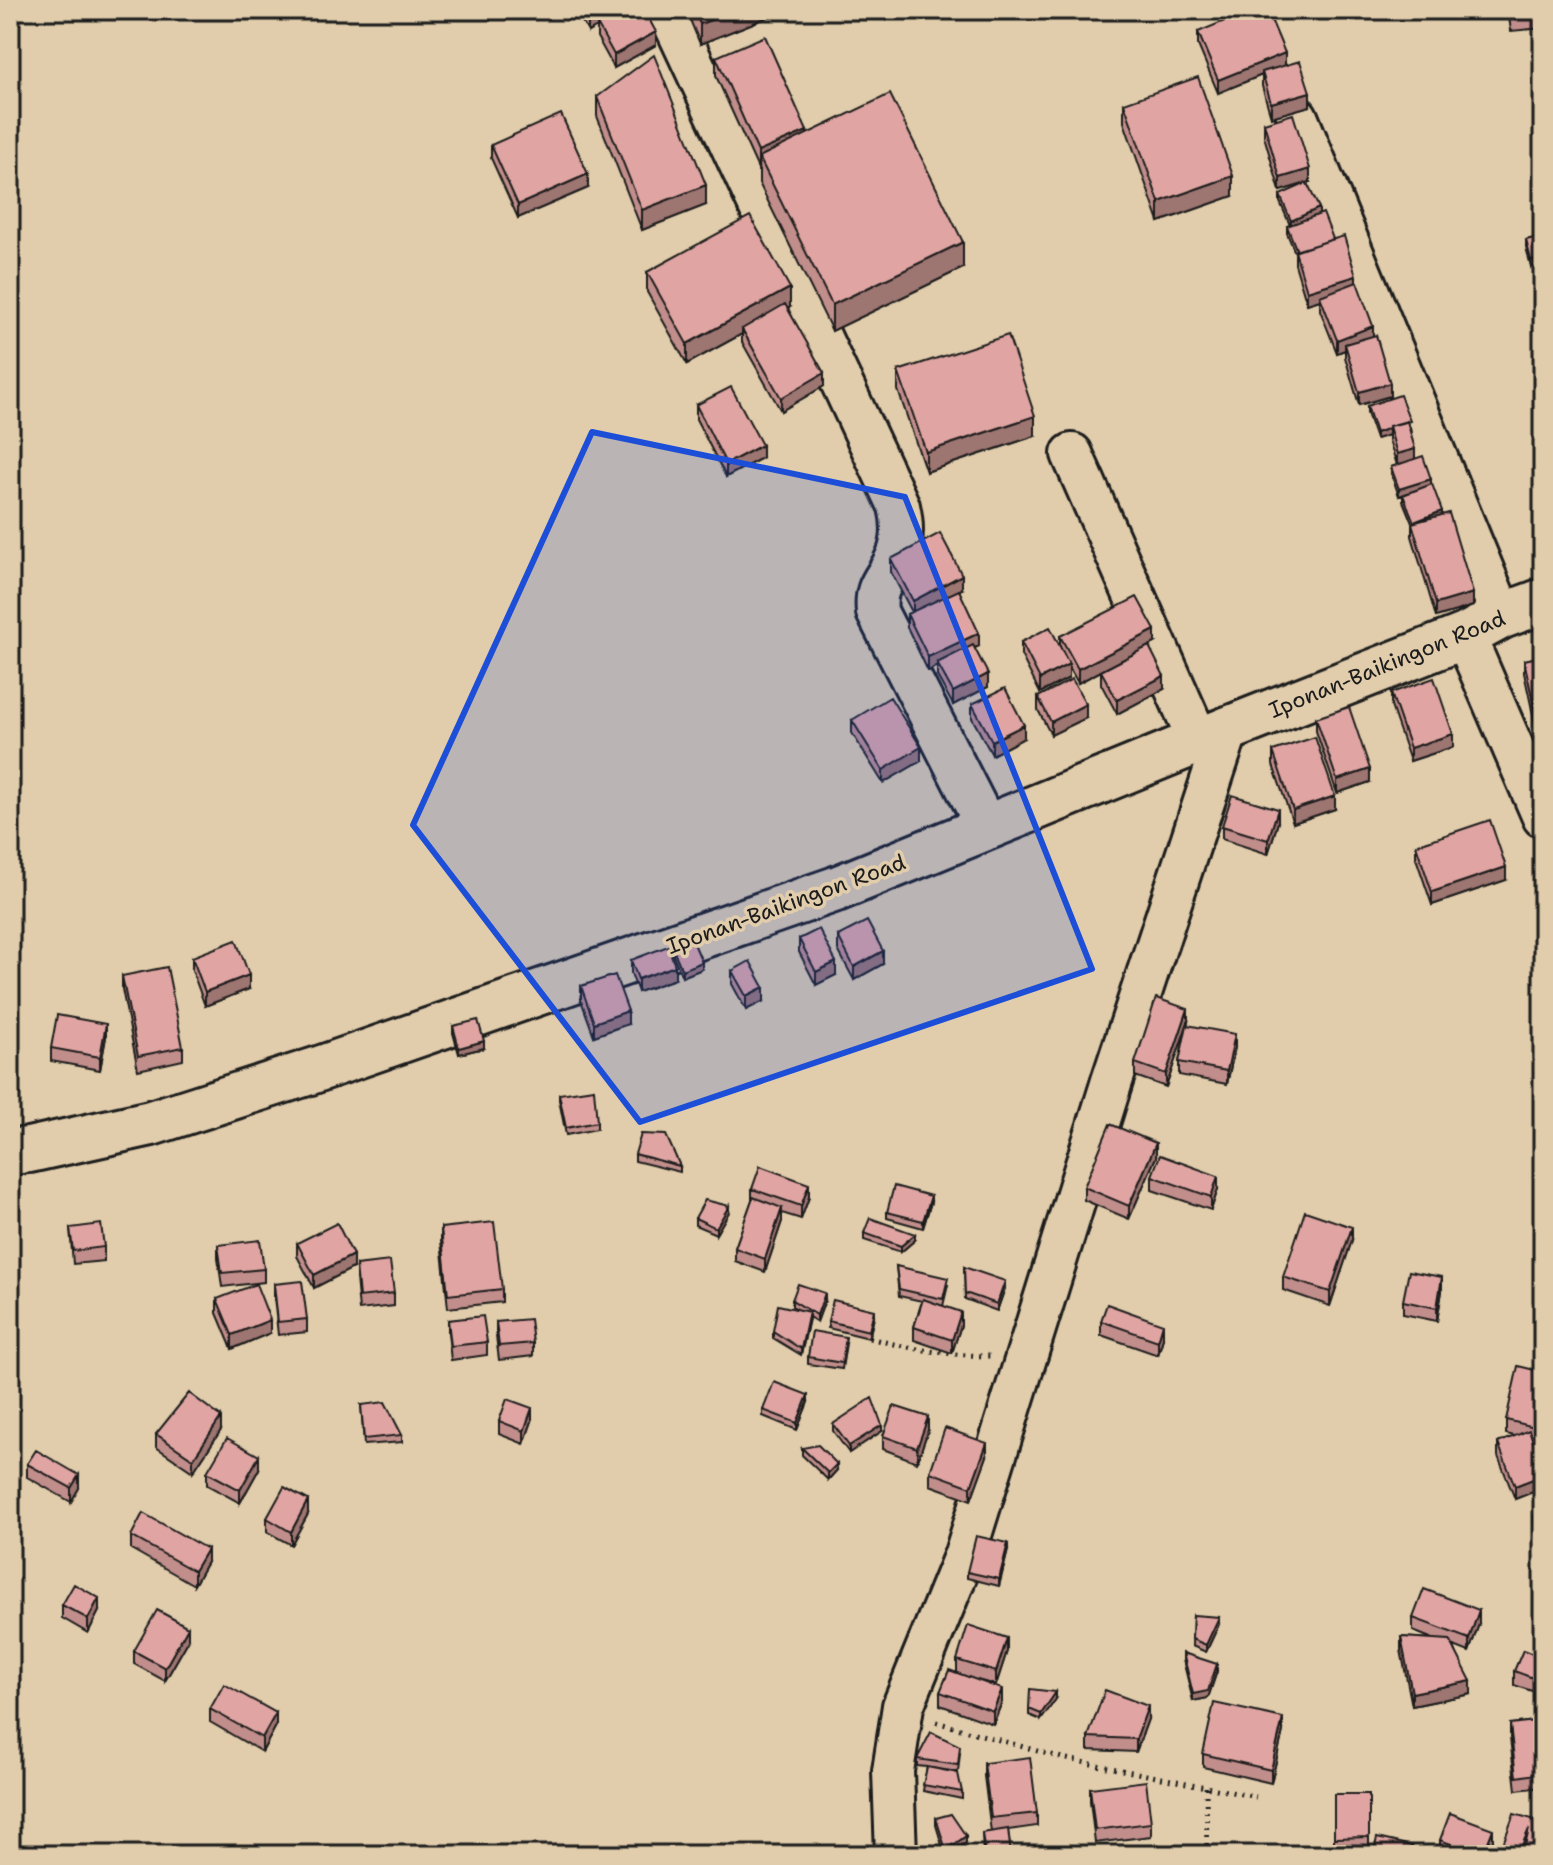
<svg xmlns="http://www.w3.org/2000/svg" width="1553" height="1865" font-family="'Shantell Sans',sans-serif">
<style>
.lines{fill:none;stroke-linecap:round;stroke-linejoin:round}
.street-casing{stroke:#1c1c1c;stroke-width:46}
.secondary-casing{stroke:#1c1c1c;stroke-width:50}
.path{stroke:#1c1c1c;stroke-width:5;stroke-dasharray:2 6;stroke-linecap:butt}
.street{stroke:#e1cdac;stroke-width:40}
.secondary{stroke:#e1cdac;stroke-width:44}
.wall{fill:#c18e8b;stroke:#1c1c1c;stroke-width:2}
.shaded-wall{fill:#9d7471;stroke:#1c1c1c;stroke-width:2}
.building{fill:#e0a5a2;stroke:#1c1c1c;stroke-width:2}
.marked{fill:#1d4ed8;fill-opacity:0.2;stroke:#1d4ed8;stroke-width:6;stroke-linejoin:round}
.labels{text-anchor:middle;dominant-baseline:central;stroke-width:7;stroke-linejoin:round;paint-order:stroke}
.street-label{font-size:22px;fill:#1c1c1c;stroke:#e1cdac}
</style>
<rect width="100%" height="100%" fill="#e1cdac"/>
<filter id="ink" filterUnits="userSpaceOnUse"><feTurbulence type="fractalNoise" baseFrequency=".0125" numOctaves="2"/><feDisplacementMap in="SourceGraphic" scale="16" xChannelSelector="R" yChannelSelector="G"/><feConvolveMatrix kernelMatrix="1 2 1 2 8 2 1 2 1" color-interpolation-filters="sRGB"/></filter>
<g filter="url(#ink)">
<g class="lines">
<g class="street-casing">
<path id="street" d="M 668,10 L 899,506 C 903,523 904,541 896,558 C 886,581 874,584 877,612 L 986,826
M 1297,117 L 1502,616
M 1072,454 L 1199,742
M 1465,636 L 1543,817
M 896,1855 L 893,1771 L 903,1706 L 965,1554 L 1112,1081 L 1228,729"/>
</g>
<g class="secondary-casing">
<path id="secondary" d="M 10,1152 L 29,1150 L 151,1123 L 313,1071 L 836,889 L 1228,729 L 1465,636 L 1502,616 L 1543,601"/>
</g>
<path class="path" d="M 869,1338 C 911,1349 946,1355 990,1356
M 936,1722 L 1062,1758 L 1256,1797
M 1206,1787 L 1207,1855"/>
<use href="#street" class="street"/>
<use href="#secondary" class="secondary"/>
</g>
<path class="wall" d="M 575,10 L 644,10 L 656,45 L 614,68 L 597,37 L 597,27 L 588,32 Z
M 686,10 L 786,10 L 700,44 Z
M 1508,10 L 1543,10 L 1543,28 L 1511,31 Z
M 1198,32 L 1285,65 L 1310,106 L 1271,117 L 1262,86 L 1262,75 L 1218,93 L 1198,45 Z
M 716,57 L 807,134 L 963,268 L 832,331 L 759,183 L 759,171 L 716,76 Z
M 597,97 L 706,205 L 642,230 L 597,116 Z
M 1124,103 L 1233,196 L 1159,222 L 1124,122 Z
M 1264,123 L 1310,182 L 1280,191 L 1264,136 Z
M 491,145 L 588,188 L 518,218 L 491,158 Z
M 1280,195 L 1319,214 L 1356,282 L 1373,336 L 1390,396 L 1359,405 L 1345,357 L 1345,350 L 1337,353 L 1320,310 L 1320,300 L 1307,304 L 1295,264 L 1295,253 L 1287,233 L 1287,226 L 1290,225 L 1280,202 Z
M 1543,236 L 1531,267 L 1526,247 L 1526,240 Z
M 647,272 L 790,307 L 788,308 L 824,386 L 781,411 L 742,342 L 742,334 L 687,364 L 647,292 Z
M 898,371 L 1035,436 L 926,472 L 898,390 Z
M 696,405 L 762,458 L 726,477 L 696,419 Z
M 1367,406 L 1410,427 L 1415,458 L 1431,484 L 1473,606 L 1436,617 L 1412,536 L 1412,523 L 1403,501 L 1403,495 L 1405,494 L 1399,496 L 1391,473 L 1391,467 L 1397,465 L 1389,440 L 1389,435 L 1376,439 L 1367,413 Z
M 891,559 L 962,589 L 959,590 L 979,646 L 974,648 L 988,687 L 953,705 L 937,676 L 937,666 L 928,671 L 907,627 L 907,614 L 912,612 L 891,572 Z
M 1543,595 L 1543,622 L 1540,609 L 1540,596 Z
M 1060,636 L 1155,643 L 1078,683 L 1069,667 L 1069,678 L 1040,693 L 1021,655 L 1021,642 L 1060,647 Z
M 1543,656 L 1536,728 L 1524,673 L 1524,660 Z
M 1101,671 L 1164,689 L 1117,714 L 1101,684 Z
M 1391,693 L 1453,747 L 1410,761 L 1391,706 Z
M 1038,697 L 1086,718 L 1051,735 L 1038,710 Z
M 972,704 L 1024,738 L 992,755 L 972,718 Z
M 1316,718 L 1370,782 L 1337,793 L 1316,731 Z
M 852,720 L 921,761 L 883,783 L 852,733 Z
M 1273,751 L 1335,809 L 1293,823 L 1273,765 Z
M 1278,822 L 1268,854 L 1222,839 L 1222,826 Z
M 1416,845 L 1506,880 L 1432,905 L 1416,858 Z
M 838,936 L 883,964 L 854,980 L 838,950 Z
M 799,939 L 836,975 L 816,985 L 799,952 Z
M 673,949 L 702,969 L 682,977 L 673,955 Z
M 192,957 L 249,989 L 205,1006 L 192,970 Z
M 631,960 L 675,979 L 638,992 L 631,973 Z
M 732,971 L 764,1001 L 746,1010 L 732,984 Z
M 122,976 L 183,1047 L 183,1060 L 138,1070 L 122,989 Z
M 581,986 L 628,1024 L 594,1036 L 581,1000 Z
M 1188,1022 L 1187,1025 L 1235,1047 L 1227,1084 L 1179,1075 L 1179,1062 L 1186,1028 L 1166,1087 L 1135,1076 L 1135,1063 Z
M 453,1026 L 484,1048 L 459,1054 L 453,1033 Z
M 106,1037 L 100,1070 L 51,1061 L 51,1048 Z
M 559,1094 L 597,1122 L 597,1129 L 566,1135 L 559,1100 Z
M 635,1154 L 680,1166 L 680,1172 L 635,1161 Z
M 1156,1157 L 1129,1219 L 1084,1200 L 1084,1187 Z
M 1152,1176 L 1218,1189 L 1211,1210 L 1152,1190 Z
M 752,1189 L 809,1197 L 801,1219 L 782,1213 L 782,1221 L 765,1272 L 735,1261 L 735,1248 L 752,1200 Z
M 931,1202 L 923,1228 L 887,1218 L 887,1212 Z
M 729,1212 L 716,1234 L 695,1225 L 695,1218 Z
M 70,1228 L 104,1247 L 104,1261 L 73,1264 Z
M 441,1228 L 502,1289 L 502,1302 L 448,1308 L 441,1241 Z
M 864,1233 L 915,1240 L 901,1252 L 864,1240 Z
M 1352,1240 L 1330,1306 L 1283,1290 L 1283,1277 Z
M 297,1243 L 353,1268 L 314,1288 L 297,1256 Z
M 218,1245 L 264,1269 L 264,1282 L 222,1287 L 218,1258 Z
M 356,1265 L 394,1293 L 394,1306 L 359,1310 L 356,1278 Z
M 896,1266 L 948,1285 L 943,1306 L 961,1325 L 952,1353 L 914,1340 L 914,1327 L 922,1301 L 899,1296 Z
M 964,1267 L 1005,1288 L 997,1311 L 965,1299 Z
M 274,1284 L 307,1319 L 307,1332 L 278,1335 L 274,1297 Z
M 1442,1291 L 1437,1321 L 1403,1314 L 1403,1301 Z
M 217,1299 L 270,1333 L 232,1349 L 217,1313 Z
M 792,1300 L 825,1300 L 817,1322 L 809,1317 L 801,1355 L 773,1338 L 773,1331 L 797,1309 L 792,1306 Z
M 874,1317 L 869,1338 L 828,1328 L 828,1321 Z
M 448,1320 L 487,1342 L 487,1355 L 451,1360 L 448,1333 Z
M 1101,1321 L 1163,1338 L 1158,1355 L 1101,1335 Z
M 496,1322 L 533,1343 L 533,1356 L 499,1360 L 496,1336 Z
M 846,1343 L 842,1369 L 808,1364 L 808,1357 Z
M 1543,1372 L 1543,1442 L 1532,1440 L 1543,1468 L 1543,1488 L 1515,1499 L 1498,1456 L 1498,1443 L 1515,1436 L 1506,1434 L 1506,1420 Z
M 808,1402 L 797,1430 L 763,1416 L 763,1410 Z
M 361,1405 L 402,1435 L 402,1442 L 364,1445 Z
M 499,1421 L 532,1421 L 524,1444 L 499,1434 Z
M 833,1424 L 882,1431 L 849,1453 L 833,1431 Z
M 221,1430 L 193,1472 L 156,1447 L 156,1434 Z
M 928,1430 L 917,1462 L 883,1449 L 883,1436 Z
M 802,1448 L 837,1470 L 828,1480 L 802,1455 Z
M 987,1456 L 971,1500 L 930,1485 L 930,1472 Z
M 27,1464 L 79,1488 L 71,1502 L 27,1477 Z
M 259,1469 L 240,1503 L 207,1485 L 207,1472 Z
M 308,1514 L 291,1545 L 267,1532 L 267,1518 Z
M 1534,1516 L 1543,1519 L 1543,1559 L 1539,1560 Z
M 131,1536 L 207,1562 L 194,1585 L 131,1549 Z
M 1008,1550 L 999,1586 L 967,1578 L 967,1572 Z
M 62,1605 L 99,1611 L 88,1633 L 62,1618 Z
M 1193,1615 L 1219,1624 L 1206,1652 L 1192,1646 Z
M 1413,1618 L 1479,1624 L 1469,1652 L 1454,1646 L 1471,1694 L 1412,1706 L 1401,1650 L 1401,1637 L 1433,1639 L 1413,1631 Z
M 188,1641 L 165,1681 L 134,1664 L 134,1651 Z
M 1007,1651 L 996,1685 L 977,1680 L 1002,1702 L 993,1724 L 940,1705 L 940,1692 L 957,1673 L 957,1660 Z
M 1183,1653 L 1217,1671 L 1208,1698 L 1193,1701 L 1183,1660 Z
M 1543,1658 L 1543,1688 L 1541,1694 L 1514,1685 L 1514,1671 Z
M 1056,1699 L 1041,1720 L 1029,1715 L 1029,1709 Z
M 210,1709 L 276,1726 L 262,1752 L 210,1722 Z
M 1148,1719 L 1136,1752 L 1088,1750 L 1088,1737 Z
M 1543,1720 L 1543,1787 L 1516,1790 L 1510,1738 L 1510,1724 Z
M 1283,1731 L 1271,1783 L 1203,1767 L 1203,1754 Z
M 960,1753 L 958,1772 L 932,1768 L 962,1792 L 962,1799 L 923,1791 L 927,1767 L 917,1766 L 917,1759 Z
M 984,1763 L 1037,1813 L 1037,1826 L 1008,1830 L 1011,1855 L 983,1855 L 982,1833 L 991,1832 L 984,1776 Z
M 1090,1788 L 1151,1823 L 1151,1836 L 1095,1843 L 1090,1801 Z
M 1334,1794 L 1369,1794 L 1369,1851 L 1334,1851 Z
M 936,1818 L 966,1843 L 948,1855 L 945,1855 L 936,1825 Z
M 1440,1840 L 1493,1842 L 1488,1855 L 1444,1855 L 1440,1853 Z"/>
<path class="shaded-wall" d="M 592,10 L 626,10 L 597,24 L 597,27 L 588,32 L 588,12 Z
M 737,10 L 786,10 L 700,44 L 700,24 Z
M 656,32 L 656,45 L 614,68 L 614,55 Z
M 1285,53 L 1285,66 L 1262,72 L 1262,75 L 1218,93 L 1218,80 Z
M 1310,92 L 1310,106 L 1271,117 L 1271,103 Z
M 807,131 L 807,150 L 759,157 L 758,172 L 758,152 Z
M 1310,169 L 1310,182 L 1280,191 L 1280,178 Z
M 588,174 L 588,188 L 518,218 L 518,205 Z
M 1233,176 L 1233,196 L 1159,222 L 1159,202 Z
M 706,185 L 706,205 L 642,230 L 642,210 Z
M 1319,208 L 1319,215 L 1291,228 L 1291,221 Z
M 963,242 L 963,268 L 832,331 L 832,305 Z
M 1543,257 L 1543,264 L 1531,267 L 1531,260 Z
M 1356,276 L 1356,289 L 1320,296 L 1320,300 L 1307,304 L 1307,291 Z
M 790,288 L 790,307 L 744,333 L 742,329 L 742,334 L 687,364 L 687,344 Z
M 1373,326 L 1373,339 L 1345,344 L 1345,350 L 1337,353 L 1337,340 Z
M 824,373 L 824,386 L 781,411 L 781,398 Z
M 1390,383 L 1390,396 L 1359,405 L 1359,392 Z
M 1035,416 L 1035,436 L 926,472 L 926,452 Z
M 1389,428 L 1389,435 L 1376,439 L 1376,433 Z
M 762,445 L 762,458 L 726,477 L 726,464 Z
M 1415,449 L 1415,462 L 1397,467 L 1397,454 Z
M 1431,479 L 1431,485 L 1399,496 L 1399,489 Z
M 1442,511 L 1442,517 L 1414,522 Z
M 962,575 L 962,589 L 913,614 L 913,601 Z
M 1473,593 L 1473,606 L 1436,617 L 1436,604 Z
M 1155,630 L 1155,643 L 1078,683 L 1078,669 Z
M 979,633 L 979,646 L 939,665 L 937,663 L 937,666 L 928,671 L 928,657 Z
M 1069,664 L 1069,678 L 1040,693 L 1040,679 Z
M 988,674 L 988,687 L 953,705 L 953,692 Z
M 1164,676 L 1164,689 L 1117,714 L 1117,700 Z
M 1086,704 L 1086,718 L 1051,735 L 1051,722 Z
M 1543,714 L 1543,727 L 1536,728 L 1536,715 Z
M 1024,725 L 1024,738 L 992,755 L 992,741 Z
M 1453,734 L 1453,747 L 1410,761 L 1410,748 Z
M 921,747 L 921,761 L 883,783 L 883,770 Z
M 1370,769 L 1370,782 L 1337,793 L 1337,780 Z
M 1335,796 L 1335,809 L 1293,823 L 1293,810 Z
M 1278,809 L 1278,822 L 1268,854 L 1268,840 Z
M 1506,867 L 1506,880 L 1432,905 L 1432,892 Z
M 883,951 L 883,964 L 854,980 L 854,967 Z
M 702,962 L 702,969 L 682,977 L 682,970 Z
M 836,962 L 836,975 L 816,985 L 816,972 Z
M 675,966 L 675,979 L 638,992 L 638,979 Z
M 249,975 L 249,989 L 205,1006 L 205,992 Z
M 764,987 L 764,1001 L 746,1010 L 746,996 Z
M 1188,1009 L 1188,1022 L 1166,1087 L 1166,1074 Z
M 628,1011 L 628,1024 L 594,1036 L 594,1023 Z
M 106,1024 L 106,1037 L 100,1070 L 100,1057 Z
M 1235,1034 L 1235,1047 L 1227,1084 L 1227,1071 Z
M 484,1041 L 484,1048 L 459,1054 L 459,1048 Z
M 1156,1143 L 1156,1157 L 1129,1219 L 1129,1206 Z
M 1218,1176 L 1218,1189 L 1211,1210 L 1211,1197 Z
M 809,1184 L 809,1197 L 801,1219 L 801,1206 Z
M 931,1196 L 931,1202 L 923,1228 L 923,1221 Z
M 729,1206 L 729,1212 L 716,1234 L 716,1228 Z
M 782,1208 L 782,1221 L 765,1272 L 765,1259 Z
M 1352,1227 L 1352,1240 L 1330,1306 L 1330,1292 Z
M 915,1234 L 915,1240 L 901,1252 L 901,1246 Z
M 353,1255 L 353,1268 L 314,1288 L 314,1275 Z
M 1442,1277 L 1442,1291 L 1437,1321 L 1437,1308 Z
M 1005,1281 L 1005,1288 L 997,1311 L 997,1304 Z
M 825,1293 L 825,1300 L 817,1322 L 817,1315 Z
M 874,1310 L 874,1317 L 869,1338 L 869,1331 Z
M 809,1312 L 809,1319 L 801,1355 L 801,1349 Z
M 961,1312 L 961,1325 L 952,1353 L 952,1340 Z
M 270,1320 L 270,1333 L 232,1349 L 232,1335 Z
M 1163,1324 L 1163,1338 L 1158,1355 L 1158,1341 Z
M 808,1395 L 808,1402 L 797,1430 L 797,1423 Z
M 532,1408 L 532,1421 L 524,1444 L 524,1431 Z
M 221,1417 L 221,1430 L 193,1472 L 193,1459 Z
M 928,1417 L 928,1430 L 917,1462 L 917,1448 Z
M 882,1425 L 882,1431 L 849,1453 L 849,1446 Z
M 987,1443 L 987,1456 L 971,1500 L 971,1487 Z
M 259,1456 L 259,1469 L 240,1503 L 240,1490 Z
M 837,1464 L 837,1470 L 828,1480 L 828,1473 Z
M 79,1475 L 79,1488 L 71,1502 L 71,1488 Z
M 1543,1475 L 1543,1488 L 1515,1499 L 1515,1486 Z
M 308,1500 L 308,1514 L 291,1545 L 291,1532 Z
M 1008,1543 L 1008,1550 L 999,1586 L 999,1579 Z
M 207,1549 L 207,1562 L 194,1585 L 194,1571 Z
M 99,1598 L 99,1611 L 88,1633 L 88,1619 Z
M 1479,1610 L 1479,1624 L 1469,1652 L 1469,1639 Z
M 1219,1617 L 1219,1624 L 1206,1652 L 1206,1645 Z
M 188,1627 L 188,1641 L 165,1681 L 165,1668 Z
M 1007,1638 L 1007,1651 L 996,1685 L 996,1672 Z
M 1217,1664 L 1217,1671 L 1208,1698 L 1193,1701 L 1193,1694 Z
M 1543,1674 L 1543,1688 L 1541,1694 L 1541,1681 Z
M 1471,1681 L 1471,1694 L 1412,1706 L 1412,1693 Z
M 1002,1689 L 1002,1702 L 993,1724 L 993,1711 Z
M 1056,1692 L 1056,1699 L 1041,1720 L 1041,1714 Z
M 1148,1706 L 1148,1719 L 1136,1752 L 1136,1739 Z
M 276,1713 L 276,1726 L 262,1752 L 262,1738 Z
M 1283,1718 L 1283,1731 L 1271,1783 L 1271,1770 Z
M 1493,1829 L 1493,1842 L 1488,1855 L 1483,1855 Z
M 1529,1829 L 1524,1855 L 1518,1855 Z
M 966,1836 L 966,1843 L 948,1855 L 946,1855 L 946,1850 Z"/>
<path class="building" d="M 622,10 L 644,10 L 656,32 L 614,55 L 597,24 Z
M 694,10 L 737,10 L 700,24 Z
M 1251,10 L 1267,10 L 1285,53 L 1218,80 L 1198,32 Z
M 1510,10 L 1543,10 L 1543,14 L 1511,17 Z
M 765,36 L 807,131 L 758,152 L 716,57 Z
M 654,55 L 706,185 L 642,210 L 597,97 Z
M 1300,61 L 1310,92 L 1271,103 L 1262,72 Z
M 1198,77 L 1233,176 L 1159,202 L 1124,103 Z
M 890,94 L 963,242 L 832,305 L 759,157 Z
M 561,114 L 588,174 L 518,205 L 491,145 Z
M 1293,114 L 1310,169 L 1280,178 L 1264,123 Z
M 1307,183 L 1319,208 L 1291,221 L 1280,195 Z
M 1323,213 L 1333,239 L 1297,251 L 1287,226 Z
M 750,216 L 790,288 L 687,344 L 647,272 Z
M 1344,236 L 1356,276 L 1307,291 L 1295,251 Z
M 1543,236 L 1543,257 L 1531,260 L 1526,240 Z
M 1357,282 L 1373,326 L 1337,340 L 1320,296 Z
M 785,304 L 824,373 L 781,398 L 742,329 Z
M 1008,335 L 1035,416 L 926,452 L 898,371 Z
M 1376,335 L 1390,383 L 1359,392 L 1345,344 Z
M 731,387 L 762,445 L 726,464 L 696,405 Z
M 1400,395 L 1410,421 L 1389,426 L 1389,428 L 1376,433 L 1367,406 Z
M 1407,421 L 1415,449 L 1397,454 L 1389,426 Z
M 1423,456 L 1431,479 L 1399,489 L 1391,467 Z
M 1432,484 L 1442,511 L 1414,522 L 1403,495 Z
M 1449,513 L 1473,593 L 1436,604 L 1412,523 Z
M 940,533 L 962,575 L 913,601 L 891,559 Z
M 959,590 L 979,633 L 928,657 L 907,614 Z
M 1137,597 L 1155,630 L 1078,669 L 1060,636 Z
M 1050,627 L 1069,664 L 1040,679 L 1021,642 Z
M 973,645 L 988,674 L 953,692 L 937,663 Z
M 1149,646 L 1164,676 L 1117,700 L 1101,671 Z
M 1543,656 L 1543,714 L 1536,715 L 1524,660 Z
M 1434,678 L 1453,734 L 1410,748 L 1391,693 Z
M 1072,679 L 1086,704 L 1051,722 L 1038,697 Z
M 1005,688 L 1024,725 L 992,741 L 972,704 Z
M 890,697 L 921,747 L 883,770 L 852,720 Z
M 1349,707 L 1370,769 L 1337,780 L 1316,718 Z
M 1315,737 L 1335,796 L 1293,810 L 1273,751 Z
M 1232,795 L 1278,809 L 1268,840 L 1222,826 Z
M 1490,820 L 1506,867 L 1432,892 L 1416,845 Z
M 867,921 L 883,951 L 854,967 L 838,936 Z
M 819,929 L 836,962 L 816,972 L 799,939 Z
M 236,940 L 249,975 L 205,992 L 192,957 Z
M 693,941 L 702,962 L 682,970 L 673,949 Z
M 668,946 L 675,966 L 638,979 L 631,960 Z
M 750,961 L 764,987 L 746,996 L 732,971 Z
M 167,967 L 183,1047 L 138,1056 L 122,976 Z
M 615,975 L 628,1011 L 594,1023 L 581,986 Z
M 1156,998 L 1188,1009 L 1166,1074 L 1135,1063 Z
M 57,1015 L 106,1024 L 100,1057 L 51,1048 Z
M 478,1020 L 484,1041 L 459,1048 L 453,1026 Z
M 1187,1025 L 1235,1034 L 1227,1071 L 1179,1062 Z
M 594,1089 L 597,1122 L 566,1128 L 559,1094 Z
M 1110,1124 L 1156,1143 L 1129,1206 L 1084,1187 Z
M 641,1134 L 666,1135 L 680,1166 L 635,1154 Z
M 1160,1155 L 1218,1176 L 1211,1197 L 1152,1176 Z
M 760,1166 L 809,1184 L 801,1206 L 752,1189 Z
M 894,1186 L 931,1196 L 923,1221 L 887,1212 Z
M 753,1197 L 782,1208 L 765,1259 L 735,1248 Z
M 705,1200 L 729,1206 L 716,1228 L 695,1218 Z
M 1305,1211 L 1352,1227 L 1330,1292 L 1283,1277 Z
M 870,1218 L 915,1234 L 901,1246 L 864,1233 Z
M 494,1222 L 502,1289 L 448,1295 L 441,1228 Z
M 337,1223 L 353,1255 L 314,1275 L 297,1243 Z
M 101,1224 L 104,1247 L 73,1251 L 70,1228 Z
M 260,1240 L 264,1269 L 222,1273 L 218,1245 Z
M 390,1261 L 394,1293 L 359,1297 L 356,1265 Z
M 896,1266 L 948,1278 L 943,1299 L 899,1289 Z
M 964,1267 L 1005,1281 L 997,1304 L 965,1293 Z
M 1409,1271 L 1442,1277 L 1437,1308 L 1403,1301 Z
M 302,1281 L 307,1319 L 278,1322 L 274,1284 Z
M 256,1284 L 270,1320 L 232,1335 L 217,1299 Z
M 798,1284 L 825,1293 L 817,1315 L 792,1300 Z
M 923,1299 L 961,1312 L 952,1340 L 914,1327 Z
M 833,1300 L 874,1310 L 869,1331 L 828,1321 Z
M 1107,1304 L 1163,1324 L 1158,1341 L 1101,1321 Z
M 778,1305 L 809,1312 L 801,1349 L 773,1331 Z
M 483,1316 L 487,1342 L 451,1346 L 448,1320 Z
M 530,1319 L 533,1343 L 499,1346 L 496,1322 Z
M 812,1331 L 846,1337 L 842,1363 L 808,1357 Z
M 1518,1366 L 1543,1372 L 1543,1429 L 1506,1420 Z
M 774,1382 L 808,1395 L 797,1423 L 763,1410 Z
M 189,1393 L 221,1417 L 193,1459 L 156,1434 Z
M 872,1398 L 882,1425 L 849,1446 L 833,1424 Z
M 507,1399 L 532,1408 L 524,1431 L 499,1421 Z
M 385,1402 L 402,1435 L 364,1439 L 361,1405 Z
M 894,1406 L 928,1417 L 917,1448 L 883,1436 Z
M 945,1428 L 987,1443 L 971,1487 L 930,1472 Z
M 1529,1430 L 1543,1468 L 1543,1475 L 1515,1486 L 1498,1443 Z
M 227,1438 L 259,1456 L 240,1490 L 207,1472 Z
M 818,1445 L 837,1464 L 828,1473 L 802,1448 Z
M 36,1450 L 79,1475 L 71,1488 L 27,1464 Z
M 284,1487 L 308,1500 L 291,1532 L 267,1518 Z
M 143,1513 L 207,1549 L 194,1571 L 131,1536 Z
M 1534,1516 L 1543,1519 L 1543,1552 L 1539,1553 Z
M 976,1536 L 1008,1543 L 999,1579 L 967,1572 Z
M 74,1584 L 99,1598 L 88,1619 L 62,1605 Z
M 1424,1589 L 1479,1610 L 1469,1639 L 1413,1618 Z
M 157,1610 L 188,1627 L 165,1668 L 134,1651 Z
M 1193,1615 L 1219,1617 L 1206,1645 L 1192,1639 Z
M 968,1625 L 1007,1638 L 996,1672 L 957,1660 Z
M 1401,1637 L 1450,1640 L 1471,1681 L 1412,1693 Z
M 1523,1650 L 1543,1658 L 1543,1674 L 1541,1681 L 1514,1671 Z
M 1183,1653 L 1217,1664 L 1208,1691 L 1193,1694 Z
M 949,1670 L 1002,1689 L 993,1711 L 940,1692 Z
M 224,1684 L 276,1713 L 262,1738 L 210,1709 Z
M 1030,1689 L 1056,1692 L 1041,1714 L 1029,1709 Z
M 1105,1690 L 1148,1706 L 1136,1739 L 1088,1737 Z
M 1214,1703 L 1283,1718 L 1271,1770 L 1203,1754 Z
M 1543,1720 L 1543,1773 L 1516,1777 L 1510,1724 Z
M 931,1732 L 960,1746 L 958,1765 L 917,1759 Z
M 1030,1757 L 1037,1813 L 991,1818 L 984,1763 Z
M 927,1767 L 958,1773 L 962,1792 L 923,1785 Z
M 1146,1781 L 1151,1823 L 1095,1830 L 1090,1788 Z
M 1334,1794 L 1369,1794 L 1369,1837 L 1334,1838 Z
M 1450,1813 L 1493,1829 L 1483,1855 L 1480,1855 L 1440,1840 Z
M 951,1814 L 966,1836 L 946,1850 L 936,1818 Z
M 1514,1814 L 1543,1822 L 1543,1855 L 1523,1855 L 1529,1829 L 1518,1855 L 1508,1855 L 1500,1852 Z
M 1008,1829 L 1011,1855 L 985,1855 L 982,1833 Z
M 1377,1838 L 1412,1846 L 1409,1855 L 1373,1855 Z"/>
</g>
<path class="marked" d="M 592,432 L 905,497 L 1092,969 L 640,1122 L 413,825 Z"/>
<g class="labels">
<g class="street-label">
<text transform="translate(1387 664) rotate(-22)">Iponan-Baikingon Road</text>
<text transform="translate(786 904) rotate(-20)">Iponan-Baikingon Road</text>
</g>
</g>
<rect width="1553" height="1865" fill="none" stroke="#e1cdac" stroke-width="40"/>
<rect x="20" y="20" width="1513" height="1825" fill="none" stroke="#1c1c1c" stroke-width="3" filter="url(#ink)"/>
</svg>
